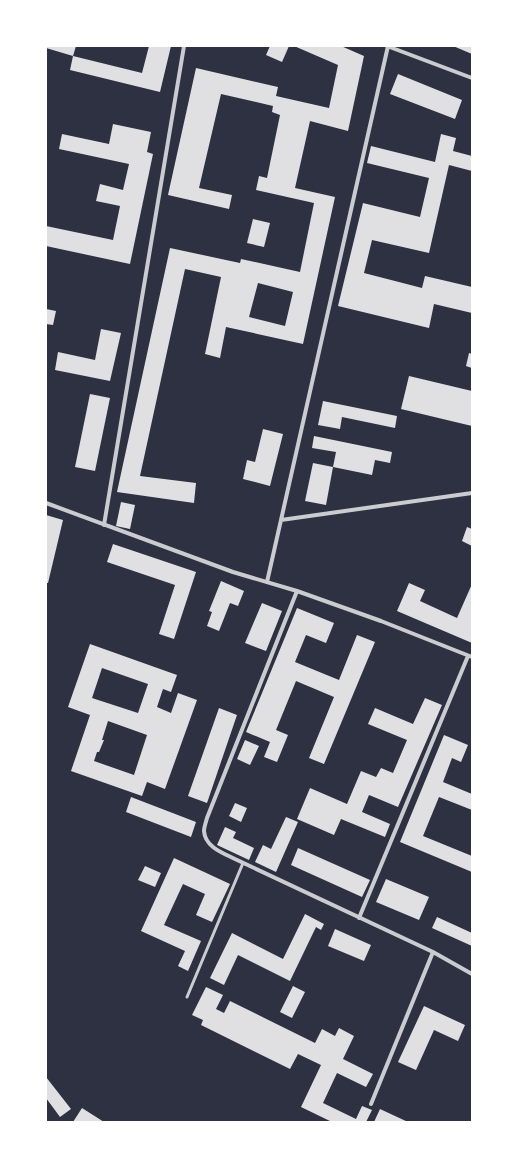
<svg xmlns="http://www.w3.org/2000/svg" width="518" height="1168" font-family="Raleway,sans-serif">
<style>
.building{fill:#e0e0e3;fill-rule:evenodd}
.lines{fill:none;stroke-linecap:round;stroke-linejoin:round}
.service{stroke:#caccd0;stroke-width:3}
.minor{stroke:#caccd0;stroke-width:4}
</style>
<rect width="100%" height="100%" fill="#2d3142"/>
<path class="building" d="M 46,46 L 76,46 L 73,56 L 142,73 L 149,46 L 171,46 L 160,92 L 70,70 L 73,56 L 46,48 Z
M 270,46 L 289,46 L 282,62 L 266,55 Z
M 294,46 L 341,46 L 364,56 L 348,131 L 310,121 L 295,188 L 335,197 L 303,344 L 226,327 L 220,358 L 205,354 L 221,277 L 185,269 L 140,476 L 196,483 L 194,503 L 117,492 L 170,248 L 240,263 L 241,259 L 300,272 L 314,203 L 256,190 L 259,176 L 267,178 L 280,115 L 272,112 L 273,106 L 221,94 L 199,188 L 232,195 L 229,209 L 168,195 L 196,68 L 278,87 L 276,96 L 329,108 L 338,65 ZM 258,283 L 293,292 L 285,326 L 249,317 Z
M 453,46 L 472,46 L 472,54 Z
M 398,74 L 462,100 L 455,119 L 390,94 Z
M 113,124 L 151,132 L 147,152 L 153,154 L 130,264 L 46,246 L 46,226 L 113,240 L 120,206 L 96,201 L 100,184 L 123,190 L 129,164 L 59,149 L 62,134 L 109,144 Z
M 441,134 L 456,138 L 453,151 L 472,156 L 472,171 L 449,165 L 429,253 L 372,240 L 364,273 L 422,288 L 425,276 L 472,287 L 472,313 L 434,304 L 429,328 L 338,306 L 363,203 L 420,217 L 429,178 L 367,163 L 371,146 L 435,162 Z
M 253,219 L 270,223 L 264,247 L 247,243 Z
M 46,309 L 56,311 L 53,325 L 46,324 Z
M 101,329 L 121,333 L 110,381 L 55,370 L 58,352 L 95,360 Z
M 469,353 L 472,354 L 472,368 L 466,366 Z
M 409,376 L 472,391 L 472,426 L 401,409 Z
M 90,394 L 110,398 L 95,471 L 75,467 Z
M 323,401 L 397,416 L 395,428 L 342,417 L 340,429 L 318,425 Z
M 263,429 L 283,434 L 270,486 L 243,479 L 247,460 L 255,462 Z
M 314,436 L 392,452 L 390,463 L 375,460 L 372,475 L 333,467 L 336,452 L 312,448 Z
M 313,463 L 333,467 L 326,505 L 305,501 Z
M 121,502 L 135,505 L 130,529 L 116,526 Z
M 46,515 L 63,520 L 48,583 L 46,583 Z
M 467,527 L 472,529 L 472,546 L 462,541 Z
M 113,544 L 196,572 L 174,639 L 159,634 L 175,585 L 107,562 Z
M 221,581 L 244,591 L 238,606 L 230,603 L 219,631 L 207,626 L 212,612 L 209,611 Z
M 409,583 L 425,590 L 420,601 L 457,618 L 472,584 L 472,643 L 397,611 Z
M 262,603 L 282,611 L 266,651 L 245,643 Z
M 297,608 L 334,623 L 326,643 L 306,635 L 295,662 L 339,680 L 357,635 L 375,642 L 324,764 L 309,758 L 334,697 L 296,681 L 276,730 L 288,735 L 277,762 L 264,757 L 270,742 L 246,732 Z
M 90,644 L 177,675 L 171,692 L 163,689 L 157,707 L 171,713 L 178,693 L 197,700 L 165,789 L 147,782 L 142,796 L 71,771 L 90,715 L 68,707 ZM 102,668 L 148,684 L 138,713 L 92,698 ZM 108,721 L 147,735 L 134,775 L 94,761 L 97,752 L 99,752 L 104,740 L 102,740 Z
M 425,698 L 442,705 L 398,807 L 369,795 L 362,812 L 390,824 L 385,837 L 341,819 L 334,835 L 297,819 L 310,788 L 347,804 L 361,771 L 376,777 L 381,768 L 393,773 L 407,740 L 368,724 L 375,708 L 413,724 Z
M 219,708 L 237,715 L 207,803 L 188,796 Z
M 444,735 L 468,745 L 461,762 L 452,758 L 443,782 L 472,794 L 472,810 L 439,797 L 423,836 L 472,856 L 472,872 L 400,842 Z
M 245,740 L 259,746 L 250,765 L 237,759 Z
M 131,797 L 196,822 L 191,837 L 126,812 Z
M 235,803 L 247,808 L 241,822 L 229,816 Z
M 286,817 L 298,822 L 276,872 L 255,862 L 263,845 L 271,849 Z
M 225,827 L 236,832 L 233,838 L 254,848 L 249,860 L 217,845 Z
M 298,848 L 370,880 L 362,897 L 291,865 Z
M 174,858 L 230,884 L 212,922 L 196,915 L 205,894 L 183,884 L 164,925 L 201,941 L 188,971 L 178,966 L 185,951 L 141,931 Z
M 145,866 L 161,873 L 155,887 L 138,880 Z
M 386,879 L 429,897 L 419,920 L 376,902 Z
M 305,914 L 324,924 L 321,930 L 316,927 L 290,981 L 238,955 L 224,985 L 210,978 L 232,933 L 283,959 Z
M 437,917 L 472,933 L 472,946 L 432,928 Z
M 335,929 L 371,945 L 364,961 L 328,946 Z
M 293,986 L 305,992 L 292,1018 L 280,1012 Z
M 206,987 L 223,995 L 216,1009 L 224,1013 L 230,1001 L 315,1043 L 322,1029 L 335,1036 L 339,1028 L 354,1036 L 343,1059 L 373,1074 L 366,1087 L 337,1073 L 323,1103 L 356,1119 L 362,1106 L 372,1110 L 366,1122 L 332,1122 L 301,1107 L 321,1065 L 298,1054 L 290,1069 L 201,1025 L 203,1020 L 192,1015 Z
M 424,1006 L 465,1025 L 458,1041 L 434,1030 L 416,1070 L 398,1062 Z
M 46,1077 L 71,1109 L 60,1117 L 46,1098 Z
M 82,1108 L 104,1122 L 73,1122 Z
M 380,1109 L 408,1122 L 374,1122 Z"/>
<g class="lines">
<path class="service" d="M 187,997 L 243,863"/>
<path class="minor" d="M 387,46 L 472,78
M 46,503 L 233,572 L 297,591 L 381,621 L 472,657
M 281,520 L 472,493
M 104,525 L 184,46
M 267,582 L 388,46
M 297,591 L 207,818 C 206,822 204,827 204,831 C 205,847 223,853 235,859 L 433,952 L 472,974
M 359,918 L 468,656
M 371,1104 L 433,952"/>
</g>
<rect width="518" height="1168" fill="none" stroke="#ffffff" stroke-width="94"/>
</svg>
